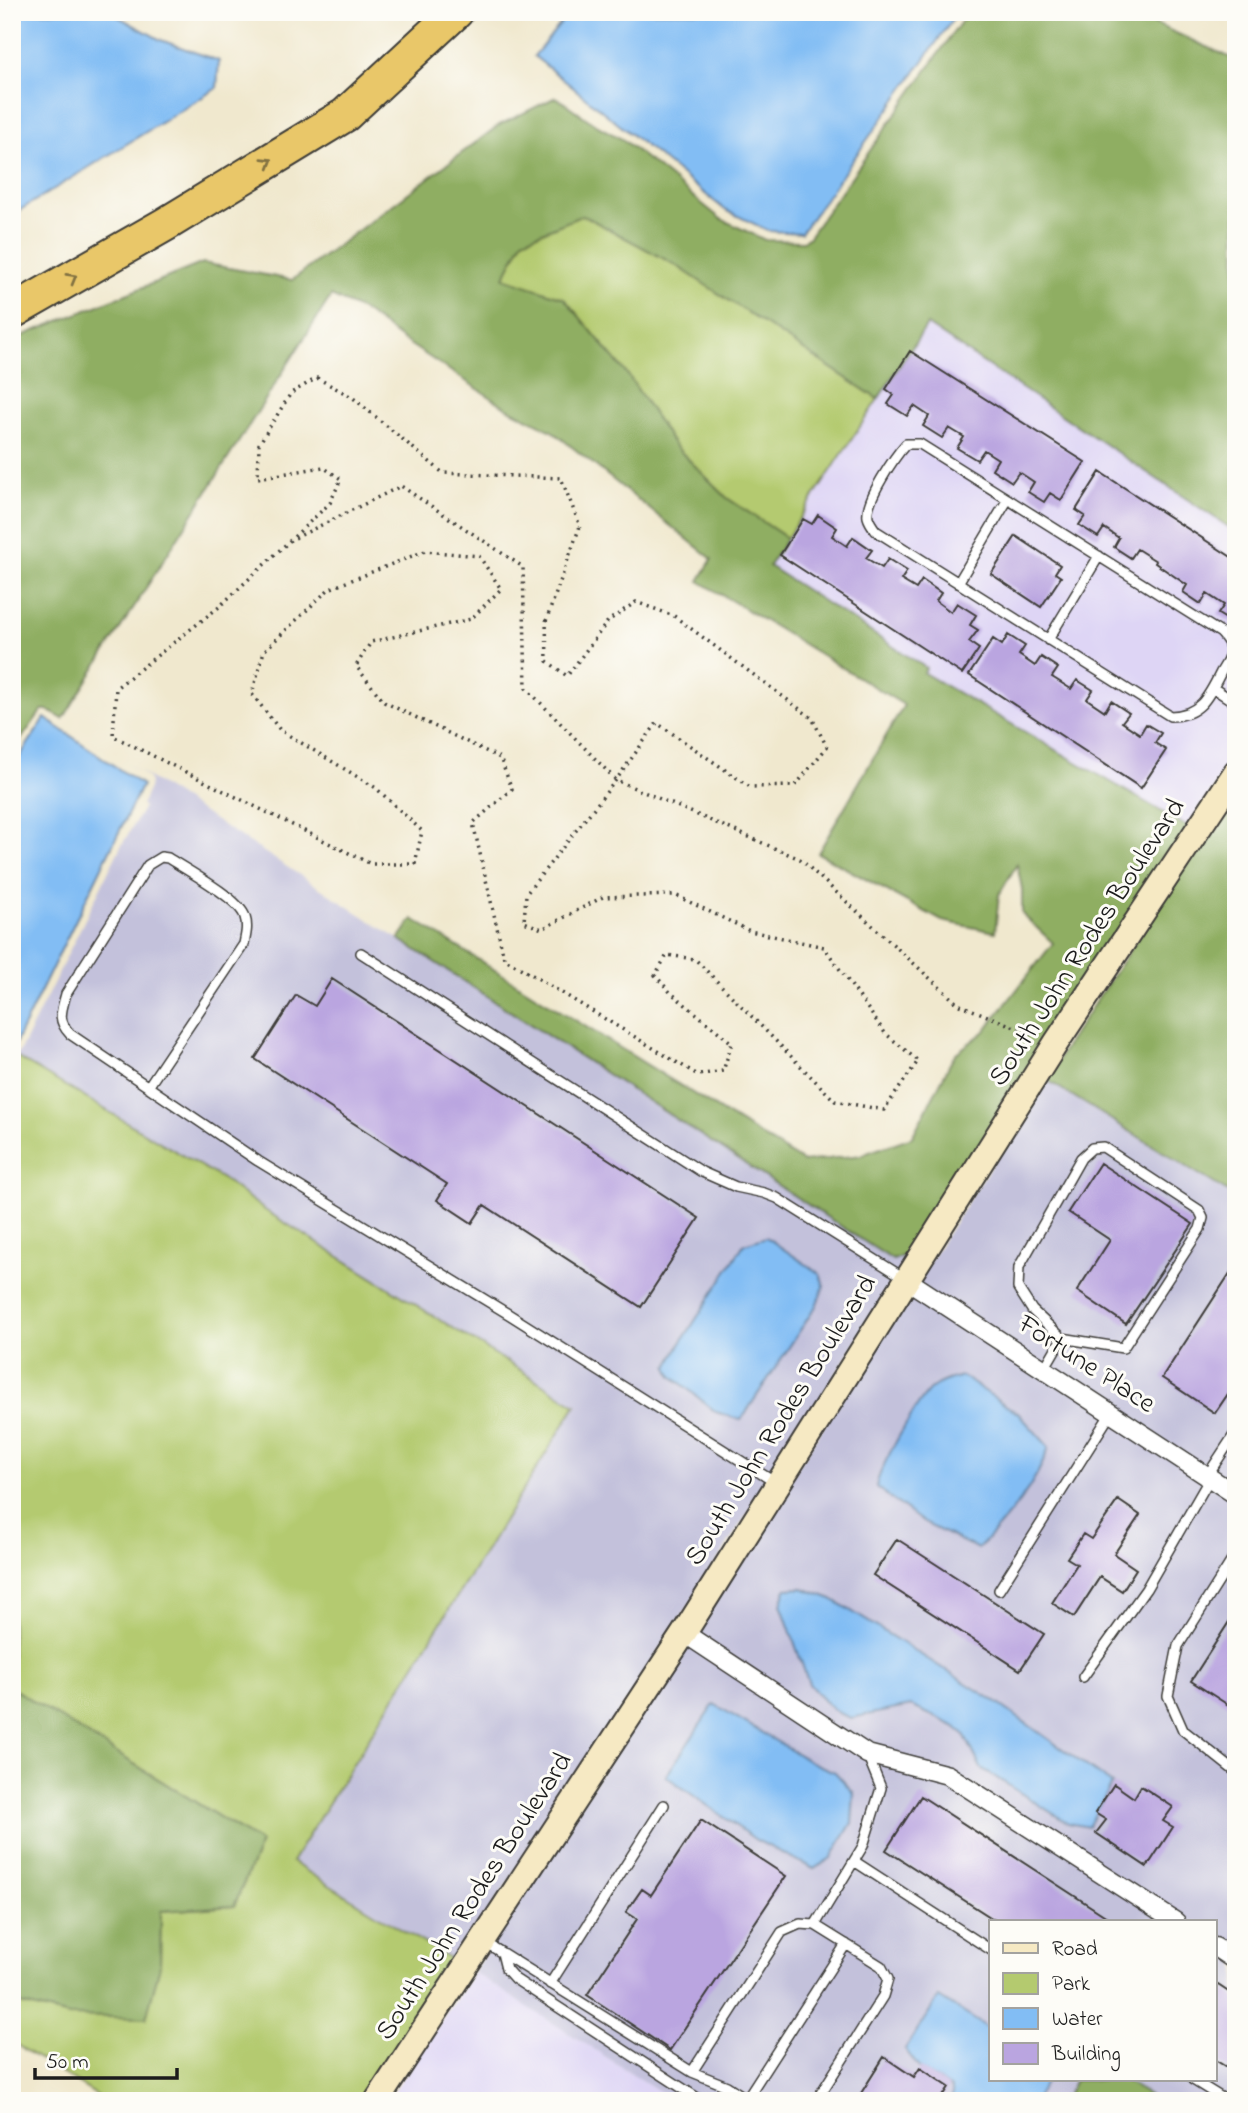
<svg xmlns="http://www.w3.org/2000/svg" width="1248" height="2113" font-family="'Indie Flower',sans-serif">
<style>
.built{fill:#ded5f5}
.industrial{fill:#c3c1db;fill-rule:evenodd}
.green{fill:#b4ca6f;stroke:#687346;stroke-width:2}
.forest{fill:#8fae62;stroke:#56653f;stroke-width:2}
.water{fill:#82bdf4;stroke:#4f6c88;stroke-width:2}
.building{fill:#baa5e0}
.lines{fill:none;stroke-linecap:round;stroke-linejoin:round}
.service-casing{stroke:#3c3b37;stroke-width:12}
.minor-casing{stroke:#3c3b37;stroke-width:21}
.secondary-casing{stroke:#3c3b37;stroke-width:28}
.motorway-casing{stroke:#3c3b37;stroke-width:37}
.path{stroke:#3c3b37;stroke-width:3.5;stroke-dasharray:2 5;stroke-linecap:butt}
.service{stroke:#fff;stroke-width:9}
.minor{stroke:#fff;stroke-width:18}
.secondary{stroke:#f6e9c3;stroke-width:24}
.motorway{stroke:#e9c769;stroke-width:33}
.oneway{stroke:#827242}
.labels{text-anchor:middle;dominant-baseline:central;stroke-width:6;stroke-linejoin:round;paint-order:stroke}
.street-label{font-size:28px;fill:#1c1c1c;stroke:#fdfcf7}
</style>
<rect width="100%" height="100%" fill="#fdfcf7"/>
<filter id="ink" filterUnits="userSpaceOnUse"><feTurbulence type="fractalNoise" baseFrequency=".0143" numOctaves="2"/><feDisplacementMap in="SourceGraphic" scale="14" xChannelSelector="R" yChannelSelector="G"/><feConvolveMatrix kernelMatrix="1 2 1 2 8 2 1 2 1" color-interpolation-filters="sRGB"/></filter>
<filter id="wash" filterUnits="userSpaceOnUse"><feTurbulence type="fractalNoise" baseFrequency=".00686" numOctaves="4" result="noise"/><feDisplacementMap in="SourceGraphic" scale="28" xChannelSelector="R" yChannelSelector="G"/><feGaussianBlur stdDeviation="1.57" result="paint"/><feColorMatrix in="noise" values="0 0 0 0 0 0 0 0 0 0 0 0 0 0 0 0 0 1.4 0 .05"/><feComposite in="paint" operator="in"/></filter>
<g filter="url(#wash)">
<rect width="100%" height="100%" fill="#f0e8ce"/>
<path class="built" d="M 926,325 L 1236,532 L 1236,755 L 1188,827 L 923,673 L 925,668 L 769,566 Z
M 473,1972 L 490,1982 L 675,2101 L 388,2101 Z"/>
<path class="industrial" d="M 125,762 L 893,1259 L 914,1251 L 675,1628 L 456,1962 L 292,1862 L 576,1405 L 263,1209 L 229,1183 L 15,1056 L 20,1051 L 120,848 L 144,807 L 141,805 L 149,788 L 150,782 L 147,777 ZM 744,1244 L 816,1306 L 802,1325 L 772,1374 L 718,1285 Z
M 1046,1080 L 1236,1197 L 1236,2101 L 1158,2101 L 1124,2080 L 1215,2080 L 1215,1922 L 991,1922 L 991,2030 L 939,1998 L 920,2069 L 952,2089 L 952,2101 L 675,2101 L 473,1972 ZM 962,1377 L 1018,1414 L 877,1478 L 893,1446 L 930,1389 L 946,1380 ZM 803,1588 L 832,1599 L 993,1700 L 1112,1785 L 982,1768 L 965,1734 L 954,1726 L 911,1706 L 851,1718 L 809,1684 L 781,1604 ZM 811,1762 L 835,1772 L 756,1840 Z
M 1047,2080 L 1075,2080 L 1064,2101 L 1034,2101 Z"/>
<path class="green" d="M 583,215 L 674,264 L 878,399 L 787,538 L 727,498 L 674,445 L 628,375 L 564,298 L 503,279 L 523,240 Z
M 15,1056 L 229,1183 L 263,1209 L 576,1405 L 292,1862 L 392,1924 L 456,1962 L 365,2101 L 106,2101 L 12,2042 L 12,2002 L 69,2016 L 160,1966 L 161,1911 L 234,1906 L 261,1843 L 12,1688 L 12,1057 Z"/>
<path class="forest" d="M 968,12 L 1129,12 L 1236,60 L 1236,532 L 927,325 L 878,399 L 674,264 L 583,215 L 523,240 L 504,278 L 564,298 L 628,375 L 674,445 L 727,498 L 787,538 L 769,566 L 926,668 L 924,673 L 1188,827 L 914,1251 L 893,1260 L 399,939 L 413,919 L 803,1162 L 861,1155 L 912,1137 L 955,1054 L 984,1032 L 1053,943 L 1022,914 L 1022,889 L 1017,864 L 999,895 L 995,932 L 942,921 L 818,853 L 904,705 L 699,581 L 712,559 L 552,431 L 507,408 L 400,338 L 364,311 L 331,296 L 63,719 L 47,710 L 42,710 L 12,752 L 12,340 L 203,263 L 292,280 L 499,125 L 556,97 L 596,125 L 622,139 L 721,219 L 765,240 L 803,241 L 808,238 Z
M 1236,790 L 1236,1197 L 1047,1080 L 1064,1049 Z
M 12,1688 L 261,1843 L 234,1906 L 161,1911 L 160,1966 L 146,2018 L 69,2016 L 12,2002 Z
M 1075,2080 L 1124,2080 L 1158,2101 L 1064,2101 Z"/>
<path class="water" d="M 12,12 L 110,12 L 161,40 L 219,61 L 217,88 L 12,215 Z
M 570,12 L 958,12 L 801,233 L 769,231 L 725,210 L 534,56 Z
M 45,718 L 142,785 L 13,1048 L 12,768 Z
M 766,1237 L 820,1274 L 824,1286 L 816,1306 L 741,1420 L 716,1412 L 672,1376 L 668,1367 L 679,1346 L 744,1244 Z
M 962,1376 L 1019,1414 L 1049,1447 C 1036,1486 1006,1520 978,1549 L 924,1523 L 876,1487 C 878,1470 919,1398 932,1388 C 941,1381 951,1379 962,1376 Z
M 803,1588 L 832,1599 L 993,1700 L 1112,1784 L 1088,1827 L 1068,1823 L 981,1768 L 964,1734 L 954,1726 L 933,1716 L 911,1706 L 851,1718 L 838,1713 L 823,1700 L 809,1684 L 781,1604 L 786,1589 Z
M 714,1704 L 811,1762 L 835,1772 L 854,1793 L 852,1823 L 831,1858 L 814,1869 L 756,1840 L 666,1776 Z
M 939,1997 L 991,2030 L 991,2080 L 1047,2080 L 1034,2101 L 952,2101 L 952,2089 L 920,2069 L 905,2049 Z"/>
<g id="blocks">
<path class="building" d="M 910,351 L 1085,462 L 1061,500 L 1050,493 L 1044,502 L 1028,492 L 1034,482 L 1019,472 L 1012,482 L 992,469 L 998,459 L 984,450 L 977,460 L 957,448 L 964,437 L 949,428 L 942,438 L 923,426 L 929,416 L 914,406 L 907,416 L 888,404 L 894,395 L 886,389 Z
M 1100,472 L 1236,560 L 1236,625 L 1218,614 L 1224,605 L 1207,594 L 1201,604 L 1183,592 L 1187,585 L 1155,563 L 1156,561 L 1137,549 L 1131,558 L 1114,547 L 1119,538 L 1104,528 L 1098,537 L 1079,525 L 1085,516 L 1076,510 Z
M 818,515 L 837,528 L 832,536 L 847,546 L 853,537 L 872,550 L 866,558 L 882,568 L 888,559 L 907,571 L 901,580 L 916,589 L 922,580 L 941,593 L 936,601 L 951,612 L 957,603 L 976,615 L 970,625 L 978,630 L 969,642 L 979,649 L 962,674 L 780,555 L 803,519 L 812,524 Z
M 1016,536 L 1060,565 L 1055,573 L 1061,577 L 1041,607 L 991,574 Z
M 1008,635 L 1025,646 L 1019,655 L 1035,666 L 1041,657 L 1058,668 L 1052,677 L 1071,689 L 1077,680 L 1093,690 L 1087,699 L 1105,711 L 1111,701 L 1129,713 L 1122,722 L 1140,734 L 1146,724 L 1161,733 L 1155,743 L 1166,750 L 1141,788 L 969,675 L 993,639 L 1002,645 Z
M 332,979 L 699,1218 L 641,1307 L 484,1205 L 472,1223 L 437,1200 L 447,1184 L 255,1059 L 296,995 L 315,1006 Z
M 1100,1163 L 1193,1224 L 1126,1324 L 1077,1291 L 1110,1240 L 1068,1212 Z
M 1236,1264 L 1236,1382 L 1215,1413 L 1162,1378 Z
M 1118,1500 L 1140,1515 L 1114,1554 L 1136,1569 L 1122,1591 L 1100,1577 L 1074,1617 L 1052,1603 L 1077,1564 L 1067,1558 L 1083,1534 L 1091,1539 Z
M 897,1539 L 1044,1634 L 1020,1670 L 873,1575 Z
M 1236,1611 L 1236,1710 L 1191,1681 Z
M 1114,1784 L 1134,1798 L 1141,1786 L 1173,1807 L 1163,1821 L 1173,1827 L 1147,1867 L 1096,1833 L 1106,1820 L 1095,1813 Z
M 921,1796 L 1107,1917 L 1104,1922 L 998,1922 L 886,1850 Z
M 701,1820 L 786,1876 L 670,2050 L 587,1995 L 637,1919 L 626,1912 L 642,1889 L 651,1895 Z
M 1215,1983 L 1236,1997 L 1236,2073 L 1215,2060 Z
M 884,2057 L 914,2077 L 920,2068 L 949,2087 L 940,2101 L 856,2101 Z"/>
</g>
</g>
<g filter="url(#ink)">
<use href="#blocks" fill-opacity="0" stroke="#3c3b37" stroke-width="2"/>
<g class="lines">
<g class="service-casing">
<path id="service" d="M 906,444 L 920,444 L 1221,633 C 1226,639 1231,644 1230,652 C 1230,659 1224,667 1221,672 C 1209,696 1200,716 1170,716 L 876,531 C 873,527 869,521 868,517 C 865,500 895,456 906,444 Z
M 958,583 L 1008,499
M 1048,640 L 1099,556
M 1213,688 L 1236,703
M 361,953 L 702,1172 L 736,1187 L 764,1193 L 777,1198 L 906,1279
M 148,1087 L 244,944 C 246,934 248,926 245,917 C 240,899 185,869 168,858 L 161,857 L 148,865 L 66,994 C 61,1012 57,1020 70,1034 L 258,1161 L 510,1315 L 776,1483
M 1044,1369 L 1062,1338 L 1123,1348 L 1200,1229 L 1203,1218 L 1199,1210 L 1103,1147 L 1092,1148 L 1081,1158 L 1019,1267 L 1018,1288 L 1032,1310 L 1062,1338
M 1207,1476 L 1236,1432
M 1236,1554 L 1178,1646 L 1168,1696 L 1183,1730 L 1236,1772
M 999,1590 L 1111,1413
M 1083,1677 L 1146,1589 L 1210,1478
M 854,1861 L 991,1950
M 815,1925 L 863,1846 L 881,1788 L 867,1754
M 483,1941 L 692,2072 L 727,2086 L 750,2101
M 502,1953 L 506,1969 L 515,1979 L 702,2101
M 550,1984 L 664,1805
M 692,2072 L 782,1932 L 800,1924 L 815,1925 L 881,1966 L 888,1979 L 883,1996 L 816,2101
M 1193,2080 L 1227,2101
M 747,2098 L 846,1944"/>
</g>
<g class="minor-casing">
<path id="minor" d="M 907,1280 L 1236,1495
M 684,1633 L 867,1754 L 948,1775 L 1176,1922
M 1215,1947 L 1236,1961"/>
</g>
<g class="secondary-casing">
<path id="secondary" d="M 377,2101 L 684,1633 L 1056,1043 L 1236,772"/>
</g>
<g class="motorway-casing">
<path id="motorway" d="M 12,312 L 166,224 L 345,115 L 456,12"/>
</g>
<path class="path" d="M 317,378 L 352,397 L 443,473 L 561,478 L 580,526 L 546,621 L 547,661 L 567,676 L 608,621 L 636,602 L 674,616 L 812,718 L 827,747 L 795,786 L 750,787 L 657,723 L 616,780 L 526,894 L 524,922 L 542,929 L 603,897 L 675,895 L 750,931 L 824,947 L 885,1033 L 918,1061 L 884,1110 L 835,1101 L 695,959 L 667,955 L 655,975 L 670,992 L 732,1043 L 723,1071 L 698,1075 L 504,958 L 473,823 L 512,789 L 500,758 L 384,702 L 356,666 L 371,642 L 471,619 L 501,589 L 479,556 L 425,551 L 329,589 L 264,651 L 252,694 L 280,730 L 376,788 L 422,831 L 415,864 L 371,864 L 113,736 L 116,688 L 219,607 L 330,503 L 341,479 L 323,467 L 258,478 L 259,444 L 291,393 Z
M 295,538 L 401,486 L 523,567 L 526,688 L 616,780 L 800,859 L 958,1004 L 1037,1036"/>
<use href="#service" class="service"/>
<use href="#minor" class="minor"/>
<use href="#secondary" class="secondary"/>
<use href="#motorway" class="motorway"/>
</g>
<defs><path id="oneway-chevron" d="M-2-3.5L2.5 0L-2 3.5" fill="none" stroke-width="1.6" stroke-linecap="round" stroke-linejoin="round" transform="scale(1.75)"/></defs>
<g class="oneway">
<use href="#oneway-chevron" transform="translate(268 162) rotate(-31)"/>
<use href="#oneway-chevron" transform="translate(72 278) rotate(-30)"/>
</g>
</g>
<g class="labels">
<g class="street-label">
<text transform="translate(1088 943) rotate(-57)">South John Rodes Boulevard</text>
<text transform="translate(1086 1365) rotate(33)">Fortune Place</text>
<text transform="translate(782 1421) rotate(-58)">South John Rodes Boulevard</text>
<text transform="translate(475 1897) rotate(-57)">South John Rodes Boulevard</text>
</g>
</g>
<rect width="1248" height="2113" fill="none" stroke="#fdfcf7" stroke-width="42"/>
<rect x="989" y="1920" width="228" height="161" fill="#fdfcf7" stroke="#a3a29f" stroke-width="2"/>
<rect x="1003" y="1943" width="35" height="10" fill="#f6e9c3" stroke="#a3a29f" stroke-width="2"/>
<text x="1052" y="1955" font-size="21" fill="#1c1c1c">Road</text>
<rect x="1003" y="1973" width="35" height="21" fill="#b4ca6f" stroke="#a3a29f" stroke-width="2"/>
<text x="1052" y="1990" font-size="21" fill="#1c1c1c">Park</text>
<rect x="1003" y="2008" width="35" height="21" fill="#82bdf4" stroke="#a3a29f" stroke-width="2"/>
<text x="1052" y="2025" font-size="21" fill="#1c1c1c">Water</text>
<rect x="1003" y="2043" width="35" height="21" fill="#baa5e0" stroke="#a3a29f" stroke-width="2"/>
<text x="1052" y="2060" font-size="21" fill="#1c1c1c">Building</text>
<path d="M35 2068v10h142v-10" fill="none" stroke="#1c1c1c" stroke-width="3.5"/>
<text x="46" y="2068" font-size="21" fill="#1c1c1c" stroke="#fdfcf7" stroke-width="5" paint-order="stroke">50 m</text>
</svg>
